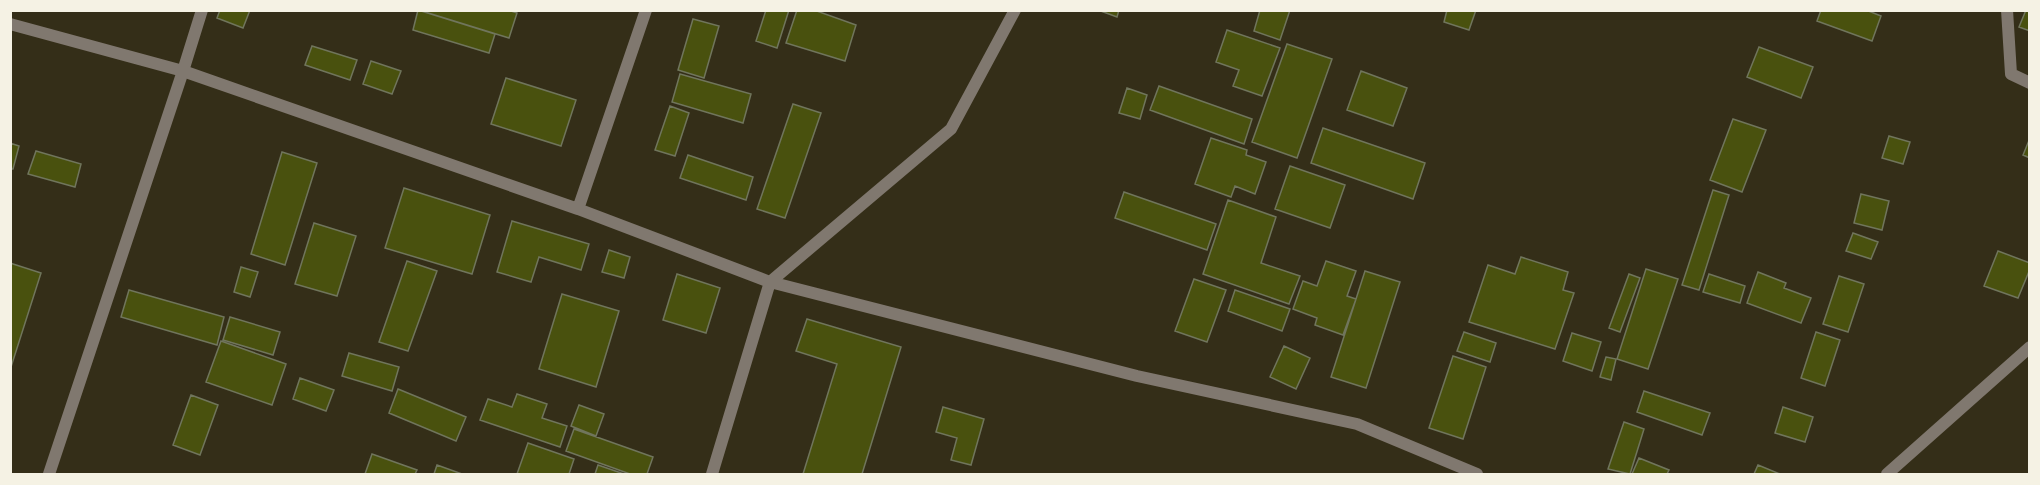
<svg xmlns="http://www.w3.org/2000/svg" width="2040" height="485" font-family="'Asap Condensed',sans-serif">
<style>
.building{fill:#49510e;stroke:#70755c;stroke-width:1.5}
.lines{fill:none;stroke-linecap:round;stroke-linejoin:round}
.minor{stroke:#80786f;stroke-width:12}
</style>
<rect width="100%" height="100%" fill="#342e18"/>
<path class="building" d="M 220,10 L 250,10 L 243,28 L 217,18 Z
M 418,10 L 495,34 L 489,53 L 413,30 Z
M 426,10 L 508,10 L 517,13 L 509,38 L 425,12 Z
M 766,10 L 789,10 L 777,48 L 756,41 Z
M 797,10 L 814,10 L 856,25 L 845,61 L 786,43 Z
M 1098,10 L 1119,10 L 1117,17 Z
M 1260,10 L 1290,10 L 1280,40 L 1254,31 Z
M 1447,10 L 1476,10 L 1469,30 L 1444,22 Z
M 1821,10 L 1866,10 L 1881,16 L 1872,41 L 1817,21 Z
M 2026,10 L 2030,10 L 2030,31 L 2019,27 Z
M 693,19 L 719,26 L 704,78 L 678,70 Z
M 1227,30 L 1280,48 L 1262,96 L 1233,86 L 1239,70 L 1216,62 Z
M 1287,44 L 1332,59 L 1297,158 L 1252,142 Z
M 312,46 L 357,60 L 350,80 L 305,65 Z
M 1759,47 L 1813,67 L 1801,98 L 1747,77 Z
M 371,61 L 401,71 L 392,94 L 363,84 Z
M 1361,71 L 1407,88 L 1393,126 L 1347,110 Z
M 680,74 L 751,94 L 743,123 L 672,102 Z
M 506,78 L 576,100 L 561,146 L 491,124 Z
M 1159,86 L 1252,119 L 1244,144 L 1150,110 Z
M 1127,88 L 1147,95 L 1140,119 L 1119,113 Z
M 793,104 L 821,113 L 785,218 L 757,209 Z
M 670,106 L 689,113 L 675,156 L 655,150 Z
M 1733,119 L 1766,130 L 1742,192 L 1710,180 Z
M 1323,128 L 1425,163 L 1413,199 L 1311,163 Z
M 1889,136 L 1910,142 L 1903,164 L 1882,158 Z
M 1211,138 L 1247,150 L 1246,155 L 1266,162 L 1255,194 L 1235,186 L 1231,197 L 1195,184 Z
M 2030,138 L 2030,158 L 2023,155 Z
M 10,143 L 19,146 L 13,169 L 10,169 Z
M 36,151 L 81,164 L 75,187 L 28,174 Z
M 282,152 L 317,163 L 285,265 L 251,254 Z
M 688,155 L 753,177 L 746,200 L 680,178 Z
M 1290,166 L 1345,185 L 1330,228 L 1275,209 Z
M 404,188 L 490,215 L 472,274 L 385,248 Z
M 1713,190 L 1729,195 L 1699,290 L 1682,285 Z
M 1124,192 L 1216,224 L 1207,250 L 1115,218 Z
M 1861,194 L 1889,201 L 1882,230 L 1854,223 Z
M 1228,200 L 1276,217 L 1261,263 L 1300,276 L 1289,304 L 1203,274 Z
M 512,221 L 589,244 L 581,270 L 539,257 L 531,282 L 497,272 Z
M 314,223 L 356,236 L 337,296 L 295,284 Z
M 1853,233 L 1878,242 L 1871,259 L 1846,251 Z
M 609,250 L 630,257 L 624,278 L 602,272 Z
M 1998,251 L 2030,263 L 2030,269 L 2018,298 L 1984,286 Z
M 1521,257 L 1568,272 L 1563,290 L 1574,293 L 1555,349 L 1469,322 L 1488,265 L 1515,274 Z
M 407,261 L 437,271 L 408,351 L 379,342 Z
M 1326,261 L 1356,271 L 1347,296 L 1356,299 L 1343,335 L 1315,325 L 1317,318 L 1293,309 L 1303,281 L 1317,286 Z
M 10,263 L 41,273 L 11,367 L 10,367 Z
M 241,267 L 258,272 L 250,297 L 234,292 Z
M 1646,269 L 1678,279 L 1648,369 L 1617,359 Z
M 1365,271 L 1400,282 L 1366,388 L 1331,377 Z
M 1758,272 L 1786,283 L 1784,288 L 1811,298 L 1801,323 L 1747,303 Z
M 677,274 L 720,288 L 706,333 L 663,320 Z
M 1629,274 L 1640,278 L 1620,332 L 1609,328 Z
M 1709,274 L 1745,286 L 1740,303 L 1703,292 Z
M 1839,276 L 1864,284 L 1848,332 L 1823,324 Z
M 1194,279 L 1226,290 L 1207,342 L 1175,331 Z
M 129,290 L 224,317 L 217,345 L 121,317 Z
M 1235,290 L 1290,309 L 1282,331 L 1228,311 Z
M 562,294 L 619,311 L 596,387 L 539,369 Z
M 230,317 L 280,332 L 273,355 L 223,340 Z
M 807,319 L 901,347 L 862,474 L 803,474 L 837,364 L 796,351 Z
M 1464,332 L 1496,343 L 1490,362 L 1457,351 Z
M 1816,332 L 1840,340 L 1825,386 L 1801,378 Z
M 1572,333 L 1601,342 L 1592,371 L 1563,361 Z
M 221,341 L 286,364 L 272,405 L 206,382 Z
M 1284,346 L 1310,358 L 1296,389 L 1270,377 Z
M 349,353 L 399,367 L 392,391 L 342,376 Z
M 1453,356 L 1486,367 L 1463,439 L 1429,428 Z
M 1606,357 L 1616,359 L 1611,380 L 1600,377 Z
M 300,378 L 334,390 L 326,411 L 293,399 Z
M 398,389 L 466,417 L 456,441 L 389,413 Z
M 1644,391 L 1710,413 L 1702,435 L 1637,412 Z
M 517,394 L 547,404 L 542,418 L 567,426 L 560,447 L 480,420 L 488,399 L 512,407 Z
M 191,395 L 218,405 L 200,455 L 173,445 Z
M 579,405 L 604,414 L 596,436 L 571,426 Z
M 943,407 L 984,419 L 971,465 L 951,460 L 957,438 L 936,432 Z
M 1783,407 L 1813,417 L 1805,442 L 1775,433 Z
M 1624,422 L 1644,429 L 1630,474 L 1608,469 Z
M 574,429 L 653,457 L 647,474 L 630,474 L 566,451 Z
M 528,443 L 574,459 L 569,474 L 517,474 Z
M 372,454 L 417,470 L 415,474 L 365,474 Z
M 1639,458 L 1669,470 L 1667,474 L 1632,474 Z
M 437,465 L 462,474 L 434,474 Z
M 598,465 L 624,474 L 595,474 Z
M 1758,465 L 1780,474 L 1754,474 Z"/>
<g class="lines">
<path class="minor" d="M 2007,10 L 2011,74 L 2030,83
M 10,24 L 183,71 L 578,209 L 770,282 L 1137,376 L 1357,424 L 1477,474
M 578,209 L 646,10
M 49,474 L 183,71 L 202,10
M 712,474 L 770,282 L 951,129 L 1015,10
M 1887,474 L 2030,347"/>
</g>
<rect width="2040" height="485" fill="none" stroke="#f5f2e4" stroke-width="24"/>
</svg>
